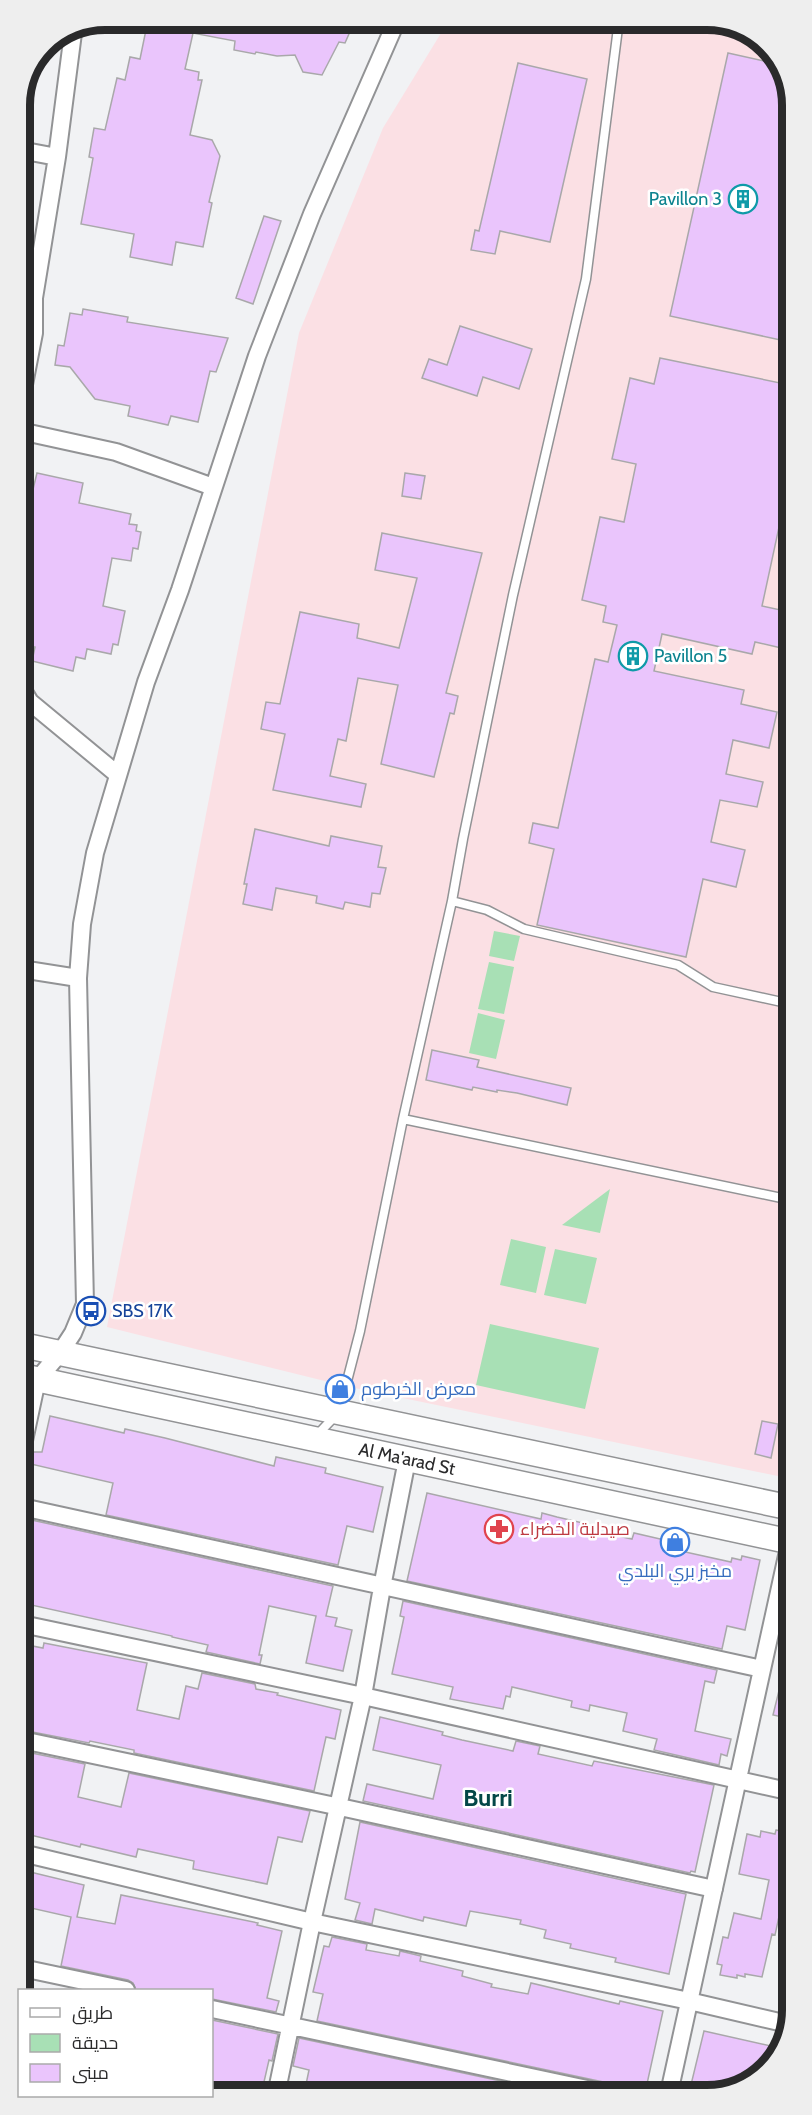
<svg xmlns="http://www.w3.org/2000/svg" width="812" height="2115" font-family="Cabin,Cairo,sans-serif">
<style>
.commercial{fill:#fbe0e4}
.green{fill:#a8e0b5}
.building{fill:#eac5fc;stroke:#a9a8aa;stroke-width:1.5}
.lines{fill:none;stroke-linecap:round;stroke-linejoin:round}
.lane-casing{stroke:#929395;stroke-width:11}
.street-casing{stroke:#929395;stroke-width:20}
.secondary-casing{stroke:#929395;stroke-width:27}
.lane{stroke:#fff;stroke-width:8}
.street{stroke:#fff;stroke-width:16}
.secondary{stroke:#fff;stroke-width:24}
.labels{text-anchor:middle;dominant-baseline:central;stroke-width:5;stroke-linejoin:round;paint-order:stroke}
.culture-label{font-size:18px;fill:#0d838f;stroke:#fff;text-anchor:end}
.transit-label{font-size:18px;fill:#164399;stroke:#fff;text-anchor:start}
.shop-label{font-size:18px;fill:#366cbe;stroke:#fff;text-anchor:start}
.street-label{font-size:18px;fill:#2a2a2b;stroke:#fff}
.health-label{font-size:18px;fill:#be3a42;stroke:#fff;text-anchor:start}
.district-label{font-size:24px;font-weight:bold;fill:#034748;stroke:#fff}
.rim{fill:none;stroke:#2a2a2b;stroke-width:8}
</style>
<rect width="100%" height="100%" fill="#f1f2f4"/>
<path class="commercial" d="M 449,20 L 713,20 L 763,41 L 789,83 L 792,1479 L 345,1386 L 107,1327 L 299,333 L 383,128 Z"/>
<path class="green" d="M 494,931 L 520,936 L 514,961 L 489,956 Z
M 489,962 L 514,967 L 504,1014 L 478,1009 Z
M 478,1013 L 505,1020 L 496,1059 L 469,1053 Z
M 610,1189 L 600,1233 L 562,1225 Z
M 511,1239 L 546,1247 L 536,1293 L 500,1285 Z
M 555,1249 L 597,1258 L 586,1304 L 544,1295 Z
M 490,1324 L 599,1348 L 585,1409 L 476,1385 Z"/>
<path class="building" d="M 148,20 L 307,20 L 352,27 L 345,43 L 339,42 L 322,75 L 303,72 L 295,55 L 277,56 L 256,52 L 255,54 L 234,50 L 235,41 L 193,33 L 185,69 L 199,72 L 198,80 L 202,80 L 190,135 L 212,140 L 220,156 L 209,202 L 212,203 L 203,247 L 176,242 L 172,265 L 130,257 L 134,234 L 81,224 L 93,158 L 89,157 L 94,128 L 105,130 L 117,78 L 125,80 L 130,57 L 140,59 Z
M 728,53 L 778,64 L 789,83 L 790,342 L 670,316 Z
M 518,63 L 587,79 L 550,242 L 500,231 L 495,254 L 471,250 L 475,230 L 479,231 Z
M 264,216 L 281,221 L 253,304 L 236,298 Z
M 83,309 L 128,317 L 127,322 L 228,338 L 216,372 L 210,371 L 198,422 L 171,416 L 168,425 L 128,416 L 130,406 L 95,399 L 70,367 L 55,365 L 58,345 L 64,346 L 70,313 L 82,315 Z
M 460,326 L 532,349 L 519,389 L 483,377 L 477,396 L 422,378 L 429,359 L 447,365 Z
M 660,358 L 790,385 L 790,476 L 762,606 L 790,612 L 790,650 L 755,642 L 752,654 L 662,634 L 654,671 L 744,690 L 741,704 L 777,712 L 769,748 L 733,740 L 726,774 L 763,782 L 757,807 L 720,800 L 711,842 L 745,850 L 736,887 L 703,879 L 686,957 L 537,925 L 554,849 L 529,843 L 533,823 L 558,828 L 595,659 L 608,662 L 617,625 L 603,622 L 606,606 L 582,600 L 600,517 L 624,522 L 636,464 L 612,459 L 630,378 L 654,384 Z
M 37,473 L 83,483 L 79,503 L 131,514 L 129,524 L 137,525 L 136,531 L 141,532 L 138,549 L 133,548 L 131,561 L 112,558 L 103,606 L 125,611 L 118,645 L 113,644 L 111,654 L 87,649 L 85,659 L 76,657 L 73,671 L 32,661 L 35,647 L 24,645 L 28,627 L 20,625 L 20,542 Z
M 405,473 L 425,476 L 421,499 L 402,496 Z
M 382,533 L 482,553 L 446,693 L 458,696 L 454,714 L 450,713 L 434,777 L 381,764 L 398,685 L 358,678 L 346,741 L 338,739 L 330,776 L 366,784 L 361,807 L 273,790 L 285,734 L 261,729 L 266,702 L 280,704 L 300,612 L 359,624 L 357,638 L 399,648 L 417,578 L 375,570 Z
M 255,829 L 329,846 L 331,836 L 382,846 L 378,867 L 386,868 L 380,894 L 372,893 L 370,907 L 345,902 L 343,909 L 316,903 L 317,896 L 276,888 L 272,910 L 243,904 L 247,884 L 244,884 Z
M 432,1050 L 479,1060 L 477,1067 L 571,1088 L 567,1105 L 517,1093 L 497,1090 L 497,1092 L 473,1087 L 472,1090 L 426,1080 Z
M 50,1416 L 124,1433 L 125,1429 L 165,1438 L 274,1466 L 276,1457 L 326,1468 L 325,1473 L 383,1487 L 373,1532 L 347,1526 L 338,1565 L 106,1515 L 113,1483 L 22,1462 L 29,1457 L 32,1452 L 42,1452 Z
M 762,1421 L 778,1424 L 771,1458 L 755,1454 Z
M 427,1493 L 541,1519 L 542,1513 L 557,1517 L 583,1523 L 582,1528 L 632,1539 L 634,1533 L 669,1541 L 667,1548 L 731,1562 L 732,1558 L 741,1560 L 742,1556 L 760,1560 L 745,1630 L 727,1626 L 722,1649 L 407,1581 Z
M 27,1519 L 333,1586 L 326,1616 L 337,1618 L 335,1626 L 352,1630 L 343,1671 L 306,1663 L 316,1616 L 269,1606 L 259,1655 L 262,1655 L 260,1664 L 206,1652 L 208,1645 L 172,1637 L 172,1636 L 22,1603 L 22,1544 Z
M 403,1601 L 717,1670 L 714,1683 L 705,1681 L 695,1731 L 731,1739 L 727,1756 L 721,1754 L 719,1765 L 654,1750 L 657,1739 L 623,1731 L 627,1713 L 590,1705 L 589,1711 L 571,1707 L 572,1701 L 512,1687 L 510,1697 L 506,1696 L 503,1709 L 450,1699 L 453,1687 L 392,1674 L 404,1617 L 400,1616 Z
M 44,1643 L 147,1663 L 137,1710 L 179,1719 L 186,1686 L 198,1689 L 202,1673 L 255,1684 L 256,1689 L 278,1693 L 277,1695 L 341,1710 L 335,1739 L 326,1737 L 314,1791 L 134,1753 L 134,1750 L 90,1741 L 89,1743 L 22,1730 L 22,1644 L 43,1648 Z
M 785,1666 L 792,1667 L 792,1719 L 773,1715 Z
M 380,1717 L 443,1732 L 442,1735 L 462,1740 L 513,1751 L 516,1741 L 540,1746 L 538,1754 L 592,1766 L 594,1761 L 714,1785 L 695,1872 L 691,1871 L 690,1873 L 363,1801 L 367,1784 L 433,1799 L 441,1765 L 373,1750 Z
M 22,1751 L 85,1764 L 78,1797 L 121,1807 L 129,1773 L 310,1811 L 302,1842 L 278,1837 L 267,1884 L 193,1869 L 194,1861 L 138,1849 L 136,1857 L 81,1844 L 80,1847 L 22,1833 Z
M 360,1822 L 686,1894 L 669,1974 L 615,1962 L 616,1958 L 570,1948 L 571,1944 L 544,1938 L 546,1930 L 520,1924 L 521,1920 L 470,1911 L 466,1926 L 424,1917 L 423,1921 L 375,1909 L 372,1924 L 355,1920 L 360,1903 L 345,1899 Z
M 776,1830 L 792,1833 L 792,1857 L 775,1935 L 772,1934 L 762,1977 L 745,1974 L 745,1977 L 737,1975 L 737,1978 L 720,1975 L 722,1965 L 717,1964 L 723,1937 L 728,1938 L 734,1913 L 761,1919 L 769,1880 L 739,1874 L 747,1834 L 760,1837 L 761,1831 L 775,1834 Z
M 22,1870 L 84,1885 L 77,1917 L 115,1924 L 121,1895 L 258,1923 L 257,1925 L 282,1931 L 267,1998 L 279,2001 L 276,2012 L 212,1999 L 212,1990 L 136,1990 L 133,1983 L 128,1980 L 61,1966 L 71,1917 L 22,1906 Z
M 332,1937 L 367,1944 L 366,1950 L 399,1956 L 400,1951 L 421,1956 L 420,1961 L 463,1971 L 462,1976 L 492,1984 L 491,1987 L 528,1994 L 531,1983 L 619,2004 L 620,2001 L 663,2011 L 645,2093 L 616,2093 L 613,2086 L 608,2083 L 317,2021 L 323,1994 L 313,1992 L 324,1946 L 329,1947 Z
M 212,2020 L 278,2034 L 272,2061 L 269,2060 L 261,2095 L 212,2095 Z
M 704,2031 L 780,2048 L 775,2062 L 729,2092 L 689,2093 Z
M 299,2038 L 557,2093 L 451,2094 L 424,2088 L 422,2094 L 304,2094 L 309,2070 L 293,2066 Z"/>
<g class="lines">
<g class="lane-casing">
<path id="lane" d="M 452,901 L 487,910 L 524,929 L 678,965 L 713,987 L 791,1004
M 403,1119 L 791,1200
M 316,1436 L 339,1412 L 360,1331 L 403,1119 L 452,901 L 463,839 L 513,595 L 586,279 L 619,20"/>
</g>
<g class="street-casing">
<path id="street" d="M 20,150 L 57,157
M 20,405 L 34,333 L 34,298 L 57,157 L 73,33
M 20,431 L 116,452 L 213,487
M 21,687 L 30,702 L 117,774
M 21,822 L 24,831 L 21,855
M 21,969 L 78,978
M 22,1450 L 37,1380 L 60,1353 L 73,1333 L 85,1304 L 78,978 L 82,924 L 95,853 L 146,682 L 180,590 L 257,356 L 312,214 L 397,20
M 22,1507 L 762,1669
M 22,1624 L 363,1696 L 792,1792
M 22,1740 L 340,1807 L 714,1889
M 22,1853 L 312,1922 L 689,2001 L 788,2024
M 22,1968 L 126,1990
M 212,2009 L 606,2093
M 669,2093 L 790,1542
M 276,2095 L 312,1922 L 363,1696 L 382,1587 L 407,1460"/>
</g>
<g class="secondary-casing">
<path id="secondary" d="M 22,1345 L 792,1508
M 22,1376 L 792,1542"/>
</g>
<use href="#lane" class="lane"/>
<use href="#street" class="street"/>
<use href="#secondary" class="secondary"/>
</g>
<defs>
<g id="building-ring" transform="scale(1.5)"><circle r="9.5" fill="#fff" stroke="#0f9aa8" stroke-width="1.5"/><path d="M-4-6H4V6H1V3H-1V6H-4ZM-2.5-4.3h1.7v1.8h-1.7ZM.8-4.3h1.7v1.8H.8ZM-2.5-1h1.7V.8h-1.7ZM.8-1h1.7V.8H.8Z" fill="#0f9aa8"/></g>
<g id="bus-ring" transform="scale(1.5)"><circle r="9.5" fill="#fff" stroke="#1a4fb4" stroke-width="1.5"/><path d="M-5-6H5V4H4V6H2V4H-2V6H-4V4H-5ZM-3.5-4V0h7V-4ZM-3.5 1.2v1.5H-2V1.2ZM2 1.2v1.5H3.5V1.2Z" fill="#1a4fb4"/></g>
<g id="shop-ring" transform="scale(1.5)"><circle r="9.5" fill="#fff" stroke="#3f7fe0" stroke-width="1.5"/><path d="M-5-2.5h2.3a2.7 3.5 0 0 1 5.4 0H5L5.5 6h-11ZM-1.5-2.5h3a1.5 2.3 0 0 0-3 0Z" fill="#3f7fe0"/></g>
<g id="pharmacy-ring" transform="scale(1.5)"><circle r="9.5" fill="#fff" stroke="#e0444e" stroke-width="1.5"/><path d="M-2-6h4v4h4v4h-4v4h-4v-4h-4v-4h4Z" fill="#e0444e"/></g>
</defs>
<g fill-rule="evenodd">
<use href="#building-ring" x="743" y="199"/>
<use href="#building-ring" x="633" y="656"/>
<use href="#bus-ring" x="91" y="1311"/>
<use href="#shop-ring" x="340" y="1389"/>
<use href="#pharmacy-ring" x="499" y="1529"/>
<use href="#shop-ring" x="675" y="1542"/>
</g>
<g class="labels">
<g class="culture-label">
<text x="722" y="199">Pavillon 3</text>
<text x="654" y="656" text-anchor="start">Pavillon 5</text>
</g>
<g class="transit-label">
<text x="112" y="1311">SBS 17K</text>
</g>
<g class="shop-label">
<text x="361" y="1389">معرض الخرطوم</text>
<text x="675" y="1571" text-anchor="middle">مخبز بري البلدي</text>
</g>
<g class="street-label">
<text transform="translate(407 1459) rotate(12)">Al Ma'arad St</text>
</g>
<g class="health-label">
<text x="520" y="1529">صيدلية الخضراء</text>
</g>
<g class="district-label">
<text x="488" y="1797">Burri</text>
</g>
</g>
<path d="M0 0H812V2115H0ZM105 30H707A75 75 0 0 1 782 105V2010A75 75 0 0 1 707 2085H105A75 75 0 0 1 30 2010V105A75 75 0 0 1 105 30Z" fill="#eee" fill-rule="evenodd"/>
<path class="rim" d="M105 30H707A75 75 0 0 1 782 105V2010A75 75 0 0 1 707 2085H105A75 75 0 0 1 30 2010V105A75 75 0 0 1 105 30Z"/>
<rect x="18" y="1989" width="195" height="108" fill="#ffffff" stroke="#aaaaaa" stroke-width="1.5"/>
<rect x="30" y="2008" width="30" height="9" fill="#ffffff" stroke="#aaaaaa" stroke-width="1.5"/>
<text x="72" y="2019" font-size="18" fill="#2a2a2b">طريق</text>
<rect x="30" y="2034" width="30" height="18" fill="#a8e0b5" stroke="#aaaaaa" stroke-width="1.5"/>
<text x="72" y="2049" font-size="18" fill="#2a2a2b">حديقة</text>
<rect x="30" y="2064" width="30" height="18" fill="#eac5fc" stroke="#aaaaaa" stroke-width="1.5"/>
<text x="72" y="2079" font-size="18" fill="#2a2a2b">مبنى</text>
</svg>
